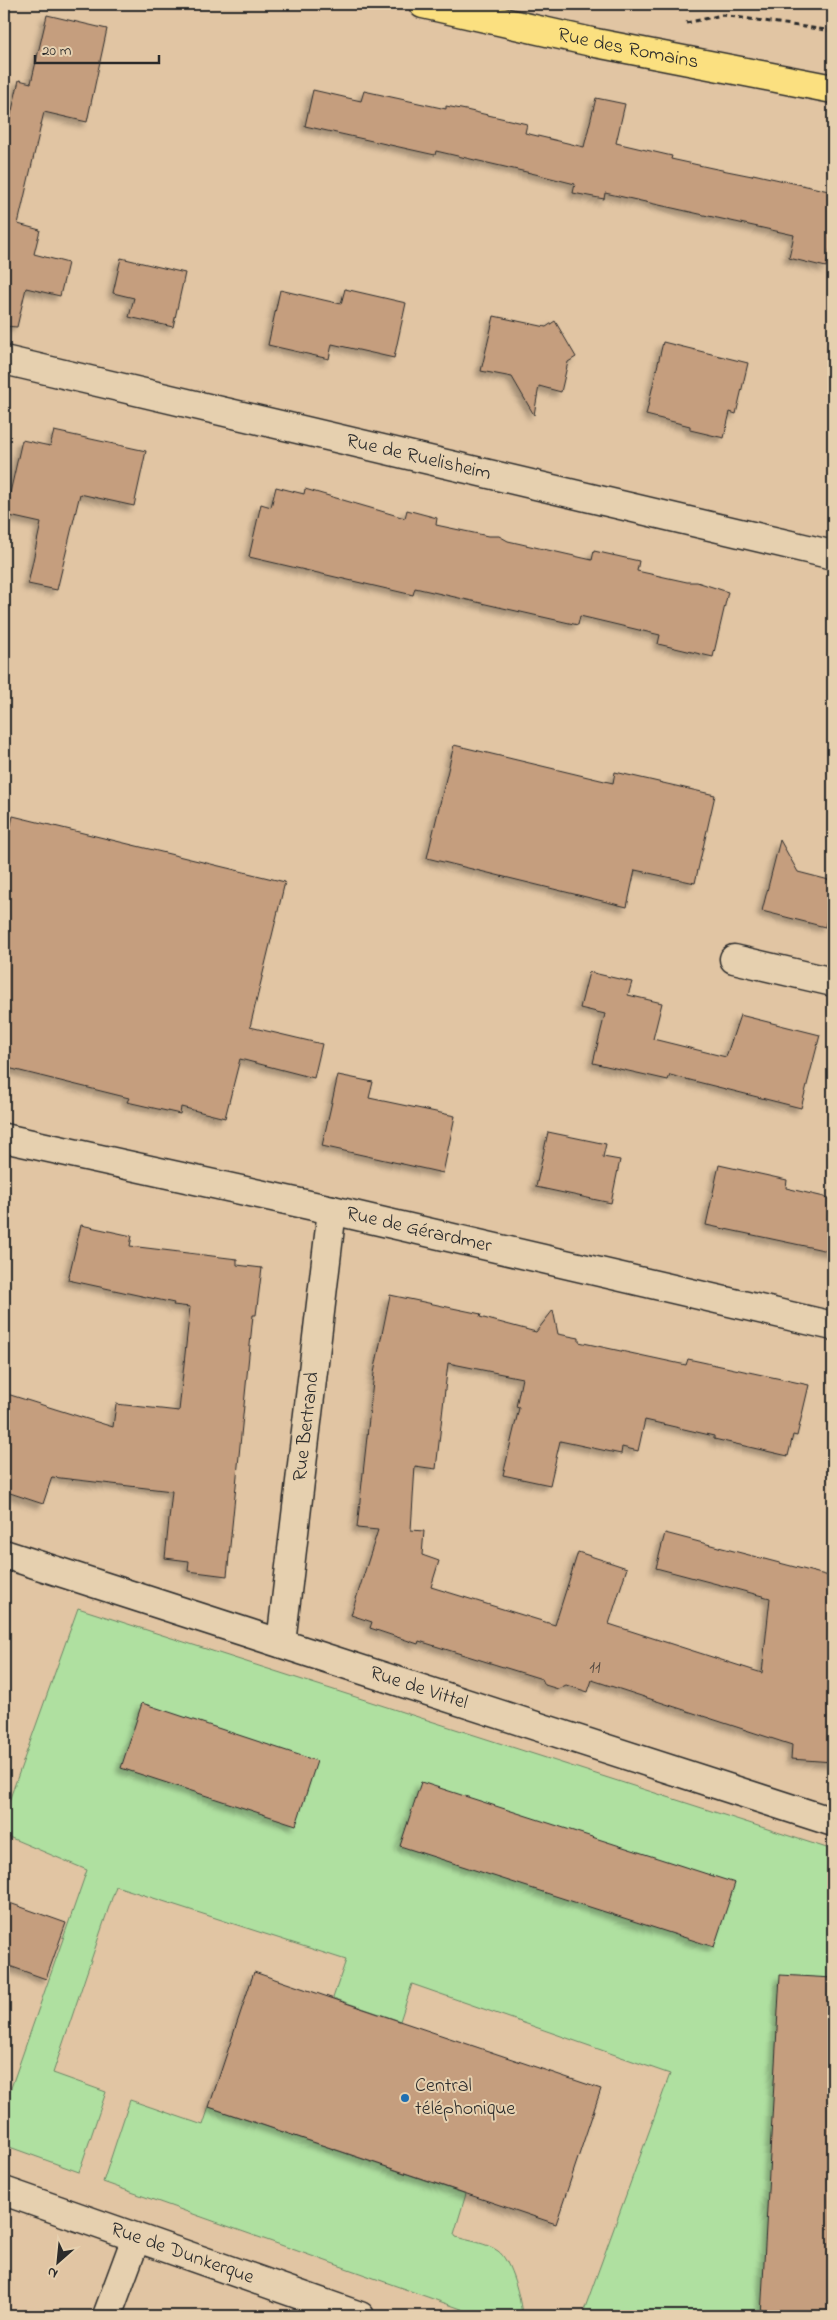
<svg xmlns="http://www.w3.org/2000/svg" width="837" height="2320" font-family="'Indie Flower',sans-serif">
<style>
.green{fill:#afe0a0;stroke:#6d8666}
.building{fill:#c59e7e;stroke:#2b2b2b;filter:url(#shadow)}
.lines{fill:none;stroke-linecap:round;stroke-linejoin:round}
.minor-casing{stroke:#2b2b2b;stroke-width:31}
.major-casing{stroke:#2b2b2b;stroke-width:31}
.path{stroke:#2b2b2b;stroke-width:3;stroke-dasharray:5 4;stroke-linecap:butt}
.minor{stroke:#e6d0af;stroke-width:28}
.major{stroke:#fbe080;stroke-width:28}
.poi-dot{fill:#1f6fb2;stroke:#e6d0af;stroke-width:2}
.labels{text-anchor:middle;dominant-baseline:central;stroke-width:4;stroke-linejoin:round;paint-order:stroke}
.number-label{font-size:18px;fill:#524840}
.street-label{font-size:20px;fill:#2b2b2b;stroke:#e6d0af}
.poi-label{font-size:20px;fill:#2b2b2b;stroke:#e6d0af;text-anchor:start}
</style>
<defs>
<filter id="shadow"><feDropShadow dx="-4.5" dy="4.5" stdDeviation="2.5" flood-color="#0004"/></filter>
</defs>
<rect width="100%" height="100%" fill="#e1c5a3"/>
<filter id="ink" filterUnits="userSpaceOnUse"><feTurbulence type="fractalNoise" baseFrequency=".02" numOctaves="2"/><feDisplacementMap in="SourceGraphic" scale="10" xChannelSelector="R" yChannelSelector="G"/><feConvolveMatrix kernelMatrix="1 2 1 2 8 2 1 2 1" color-interpolation-filters="sRGB"/></filter>
<g filter="url(#ink)">
<path class="green" d="M 78,1608 L 833,1850 L 833,2316 L 582,2316 L 670,2074 L 412,1984 L 400,2021 L 333,1998 L 346,1960 L 116,1886 L 53,2073 L 106,2092 L 79,2172 L 4,2145 L 4,2108 L 87,1870 L 4,1835 L 4,1815 Z
M 130,2100 L 203,2125 L 209,2107 L 466,2194 L 454,2234 L 456,2237 C 469,2241 487,2243 498,2251 C 511,2260 521,2300 522,2316 L 481,2316 L 103,2182 Z"/>
<path class="building" d="M 47,15 L 107,29 L 87,122 L 44,112 L 18,224 L 40,230 L 34,254 L 68,263 L 60,296 L 26,288 L 17,327 L 4,326 L 4,145 L 19,80 L 31,83 Z
M 313,90 L 361,101 L 364,91 L 446,109 L 446,106 L 466,110 L 527,124 L 525,133 L 584,147 L 596,98 L 625,104 L 616,143 L 672,156 L 671,159 L 712,168 L 752,176 L 753,174 L 833,192 L 833,238 L 826,267 L 789,258 L 794,235 L 605,193 L 604,199 L 573,193 L 575,184 L 535,174 L 436,151 L 435,155 L 305,126 Z
M 121,258 L 185,273 L 173,327 L 129,317 L 134,298 L 113,293 Z
M 345,289 L 406,303 L 394,358 L 332,344 L 329,359 L 268,345 L 280,290 L 341,304 Z
M 494,316 L 546,327 L 555,321 L 576,357 L 568,362 L 561,392 L 539,386 L 534,415 L 512,377 L 481,371 Z
M 663,342 L 748,363 L 736,414 L 730,412 L 724,438 L 690,430 L 690,426 L 646,415 Z
M 54,431 L 146,451 L 134,506 L 80,494 L 57,590 L 28,584 L 41,523 L 5,515 L 22,440 L 50,446 Z
M 276,487 L 304,494 L 305,489 L 405,518 L 407,510 L 437,518 L 436,525 L 488,536 L 499,536 L 508,541 L 592,560 L 594,551 L 639,561 L 637,571 L 687,582 L 697,582 L 728,592 L 713,657 L 658,644 L 660,635 L 580,616 L 578,625 L 415,588 L 413,595 L 249,557 L 261,504 L 271,507 Z
M 454,745 L 613,783 L 615,772 L 715,795 L 695,883 L 635,870 L 627,907 L 427,858 Z
M 13,816 L 285,882 L 250,1027 L 322,1044 L 314,1078 L 240,1059 L 225,1118 L 181,1107 L 180,1114 L 127,1102 L 129,1098 L 4,1067 L 4,855 Z
M 780,840 L 798,872 L 833,881 L 833,895 L 825,927 L 762,911 Z
M 589,972 L 632,982 L 628,995 L 662,1003 L 653,1039 L 726,1057 L 740,1015 L 820,1035 L 801,1108 L 670,1075 L 668,1080 L 593,1063 L 605,1014 L 580,1008 Z
M 338,1075 L 373,1082 L 369,1098 L 455,1116 L 443,1173 L 322,1146 Z
M 548,1132 L 606,1144 L 603,1157 L 620,1160 L 611,1203 L 536,1187 Z
M 719,1165 L 787,1180 L 786,1188 L 833,1199 L 833,1252 L 706,1225 Z
M 81,1225 L 132,1236 L 130,1246 L 237,1259 L 237,1265 L 262,1268 L 256,1315 L 253,1315 L 227,1576 L 188,1571 L 189,1561 L 165,1558 L 172,1491 L 52,1477 L 43,1504 L 4,1491 L 4,1393 L 113,1427 L 116,1404 L 179,1411 L 190,1307 L 173,1305 L 174,1303 L 68,1280 Z
M 390,1295 L 481,1314 L 480,1317 L 536,1332 L 553,1310 L 558,1334 L 579,1338 L 579,1342 L 686,1365 L 688,1359 L 809,1385 L 797,1436 L 793,1435 L 788,1456 L 714,1439 L 714,1436 L 645,1420 L 638,1451 L 622,1447 L 621,1454 L 560,1441 L 550,1485 L 503,1475 L 519,1408 L 516,1407 L 522,1378 L 448,1363 L 436,1469 L 415,1466 L 411,1530 L 424,1531 L 422,1555 L 439,1561 L 431,1587 L 555,1625 L 578,1552 L 627,1568 L 609,1624 L 762,1673 L 770,1598 L 656,1568 L 665,1533 L 833,1577 L 833,1762 L 791,1759 L 792,1745 L 592,1680 L 588,1692 L 566,1685 L 558,1689 L 545,1685 L 542,1679 L 419,1641 L 418,1644 L 370,1628 L 372,1622 L 351,1615 L 378,1530 L 357,1528 L 374,1373 Z
M 142,1703 L 317,1761 L 296,1825 L 121,1768 Z
M 421,1782 L 735,1883 L 714,1947 L 400,1846 Z
M 4,1901 L 66,1923 L 46,1979 L 4,1964 Z
M 254,1972 L 601,2089 L 556,2224 L 209,2107 Z
M 780,1975 L 833,1978 L 833,2221 L 828,2316 L 761,2316 Z"/>
<g class="lines">
<g class="minor-casing">
<g id="minor">
<path id="s1" d="M 4,360 L 833,555"/>
<path d="M 734,959 L 833,982"/>
<path id="s2" d="M 4,1138 L 332,1210 L 833,1326"/>
<path id="s3" d="M 4,1554 L 833,1822"/>
<path id="s4" d="M 281,1643 L 332,1210"/>
<path id="s5" d="M 4,2191 L 360,2316"/>
<path d="M 107,2316 L 136,2238"/>
</g>
</g>
<g class="major-casing">
<g id="major">
<path id="s6" d="M 423,4 L 596,43 L 833,89"/>
</g>
</g>
<path class="path" d="M 686,23 L 722,15 L 833,31"/>
<use href="#minor" class="minor"/>
<use href="#major" class="major"/>
</g>
</g>
<circle class="poi-dot" cx="405" cy="2098" r="5"/>
<g class="labels">
<g class="number-label">
<text x="595" y="1668">11</text>
</g>
<g class="street-label">
<text stroke="none"><textPath href="#s6" startOffset="210">Rue des Romains</textPath></text>
<text stroke="none"><textPath href="#s1" startOffset="426">Rue de Ruelisheim</textPath></text>
<text stroke="none"><textPath href="#s2" startOffset="425">Rue de Gérardmer</textPath></text>
<text stroke="none"><textPath href="#s4" startOffset="218">Rue Bertrand</textPath></text>
<text stroke="none"><textPath href="#s3" startOffset="436">Rue de Vittel</textPath></text>
<text stroke="none"><textPath href="#s5" startOffset="189">Rue de Dunkerque</textPath></text>
</g>
<g class="poi-label">
<text x="415" y="2086">Central<tspan x="415" dy="23">téléphonique</tspan></text>
</g>
</g>
<rect width="837" height="2320" fill="none" stroke="#e6d0af" stroke-width="20"/>
<rect x="10" y="10" width="817" height="2300" fill="none" stroke="#2b2b2b" stroke-width="2" filter="url(#ink)"/>
<g transform="translate(58 2262) rotate(207)" stroke="#e6d0af" stroke-width="4" paint-order="stroke">
<path d="M0-4L9 19L0 12L-9 19Z" fill="#2b2b2b"/>
<text y="-8" font-size="14" font-weight="bold" text-anchor="middle" fill="#2b2b2b">N</text>
</g>
<path d="M35 55v8h124v-8" fill="none" stroke="#2b2b2b" stroke-width="2.5"/>
<text x="42" y="55" font-size="15" fill="#2b2b2b" stroke="#e6d0af" stroke-width="4" paint-order="stroke">20 m</text>
</svg>
